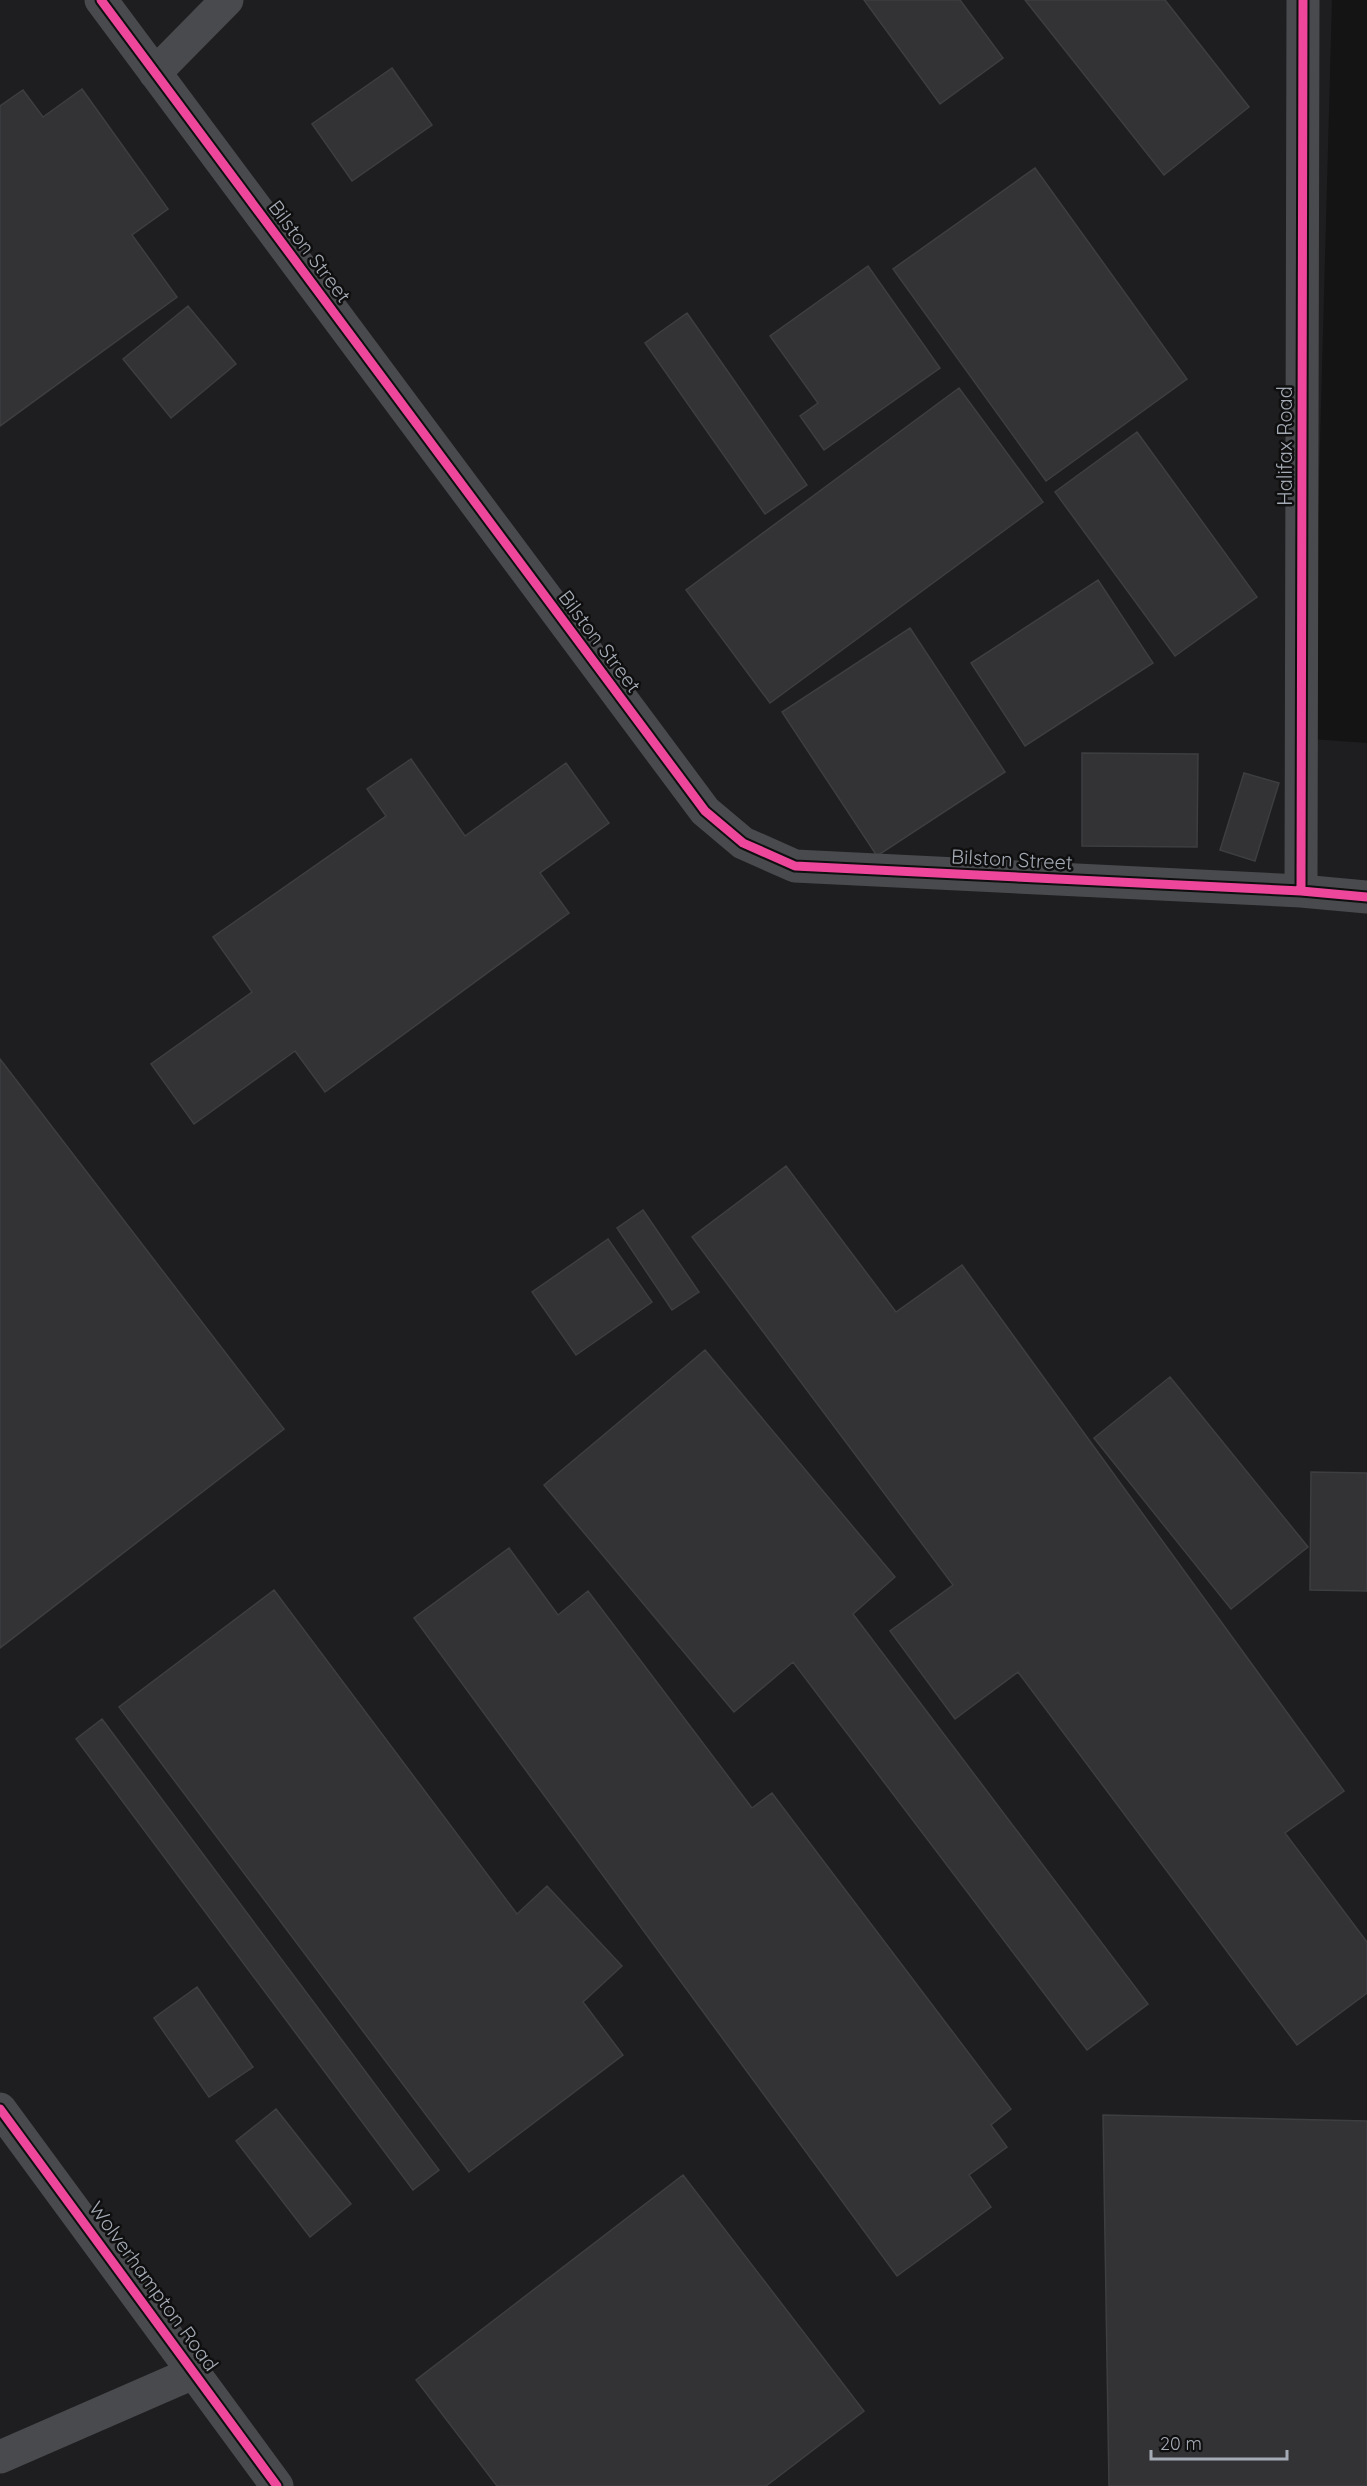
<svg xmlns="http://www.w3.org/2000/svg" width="1367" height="2486" font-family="Quicksand,sans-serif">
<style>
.built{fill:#1e1e20}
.building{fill:#333335;stroke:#3d3e40;stroke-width:1.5}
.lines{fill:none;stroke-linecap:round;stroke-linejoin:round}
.minor{stroke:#494a4d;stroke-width:33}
.cycleway-casing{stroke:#0f0f10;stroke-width:13}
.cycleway{stroke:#ed469a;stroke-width:9}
.labels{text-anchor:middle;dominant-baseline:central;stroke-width:5;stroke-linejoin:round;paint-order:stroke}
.street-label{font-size:20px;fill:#a5abb5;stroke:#0f0f10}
</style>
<rect width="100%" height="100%" fill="#141414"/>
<path class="built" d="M 0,0 L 1332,0 L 1312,739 L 1367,743 L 1367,2486 L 0,2486 Z"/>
<path class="building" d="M 864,0 L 960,0 L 1003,58 L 940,104 Z
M 1025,0 L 1165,0 L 1249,107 L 1164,175 Z
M 392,68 L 432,125 L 352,181 L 312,124 Z
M 82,89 L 168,209 L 132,235 L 177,297 L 0,426 L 0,106 L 23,90 L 43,117 Z
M 1035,168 L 1187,379 L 1046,481 L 893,269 Z
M 868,266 L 940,368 L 824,450 L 800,416 L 818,403 L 770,336 Z
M 188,306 L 236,364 L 171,418 L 123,359 Z
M 687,313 L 807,485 L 765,514 L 645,343 Z
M 959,388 L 1043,502 L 770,703 L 686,590 Z
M 1137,432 L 1257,597 L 1175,656 L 1055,492 Z
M 1098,580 L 1153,663 L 1025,746 L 971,663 Z
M 910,628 L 1005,772 L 877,856 L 782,712 Z
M 1082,753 L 1198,754 L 1197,847 L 1082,846 Z
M 411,759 L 465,836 L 566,763 L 609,823 L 540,873 L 569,913 L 325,1092 L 295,1051 L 194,1124 L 151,1064 L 252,992 L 213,937 L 386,816 L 367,789 Z
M 1244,773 L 1279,783 L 1255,861 L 1220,850 Z
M 0,1059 L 284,1429 L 0,1648 Z
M 786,1166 L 896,1312 L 962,1265 L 1344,1791 L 1285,1833 L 1367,1942 L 1367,1993 L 1297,2045 L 1018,1672 L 955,1719 L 890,1631 L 953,1585 L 692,1237 Z
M 643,1210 L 699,1292 L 672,1310 L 617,1228 Z
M 608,1239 L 652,1302 L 576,1355 L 532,1292 Z
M 705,1350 L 895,1577 L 853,1614 L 1148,2004 L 1087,2050 L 793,1662 L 734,1712 L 544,1485 Z
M 1170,1377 L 1308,1547 L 1231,1609 L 1094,1438 Z
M 1311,1472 L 1367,1473 L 1367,1591 L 1310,1590 Z
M 509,1548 L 558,1615 L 588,1591 L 752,1808 L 772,1793 L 1011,2109 L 991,2125 L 1007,2147 L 969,2175 L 991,2207 L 897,2276 L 414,1618 Z
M 274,1590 L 517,1914 L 547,1886 L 622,1966 L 583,2002 L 623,2055 L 469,2172 L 119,1707 Z
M 102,1719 L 439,2170 L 413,2190 L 76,1739 Z
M 197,1987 L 253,2067 L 209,2097 L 154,2018 Z
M 276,2109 L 351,2204 L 310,2237 L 236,2141 Z
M 1103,2115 L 1367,2121 L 1367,2486 L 1109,2486 Z
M 683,2175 L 864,2411 L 766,2486 L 497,2486 L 416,2380 Z"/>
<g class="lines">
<path class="minor" d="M 101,0 L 705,811 L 743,843 L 795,866 L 1301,891 L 1367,897
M 155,73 L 227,0
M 1301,891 L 1303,0
M 0,2109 L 277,2486
M 0,2457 L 195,2372"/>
<g class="cycleway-casing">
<path id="cycleway" d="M 101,0 L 705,811 L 743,843 L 795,866 L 1301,891 L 1367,897
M 1301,891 L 1303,0
M 0,2109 L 277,2486"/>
</g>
<use href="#cycleway" class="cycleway"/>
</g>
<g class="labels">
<g class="street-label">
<text transform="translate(310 251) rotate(53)">Bilston Street</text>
<text transform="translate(1284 446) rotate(-90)">Halifax Road</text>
<text transform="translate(600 641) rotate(53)">Bilston Street</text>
<text transform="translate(1012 859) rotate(3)">Bilston Street</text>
<text transform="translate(154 2286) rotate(54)">Wolverhampton Road</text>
</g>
</g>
<path d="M1151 2450v9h136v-9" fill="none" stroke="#a5abb5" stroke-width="3"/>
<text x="1160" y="2450" font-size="18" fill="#a5abb5" stroke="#0f0f10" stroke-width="4.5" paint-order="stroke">20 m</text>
</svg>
